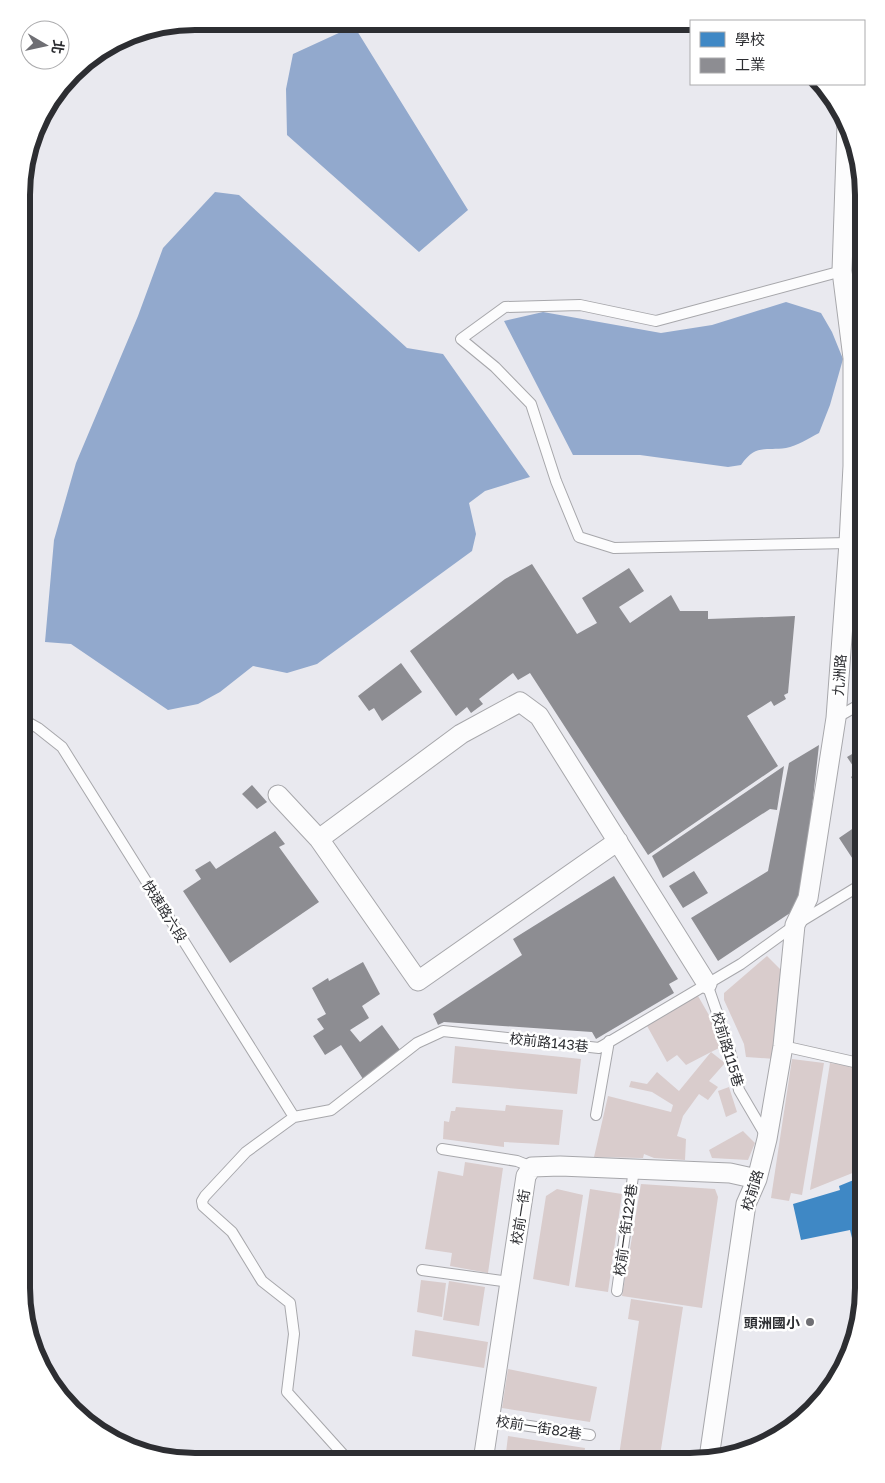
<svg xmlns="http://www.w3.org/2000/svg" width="885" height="1483" font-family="'Golos Text','Noto Sans TC',sans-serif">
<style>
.water{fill:#92a9cd}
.schools{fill:#3f88c5}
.industry{fill:#8d8d92}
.building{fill:#d9cccc}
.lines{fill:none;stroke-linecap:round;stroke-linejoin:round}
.lane-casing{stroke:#a7a7ab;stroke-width:12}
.street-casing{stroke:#a7a7ab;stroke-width:21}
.lane{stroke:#fcfcfd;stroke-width:10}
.street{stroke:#fcfcfd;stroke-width:19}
.poi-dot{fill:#6f6f74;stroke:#fff;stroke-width:2}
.labels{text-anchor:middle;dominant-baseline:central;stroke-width:5;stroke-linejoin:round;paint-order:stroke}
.street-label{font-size:14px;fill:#2d2e32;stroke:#fff}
.poi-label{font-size:14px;font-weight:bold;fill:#2d2e32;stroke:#fff;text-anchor:end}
.rim{fill:none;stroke:#2d2e32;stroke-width:6}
</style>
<rect width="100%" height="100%" fill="#e9e9ef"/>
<path class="water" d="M 354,26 L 468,210 L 419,252 L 287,135 L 286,89 L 293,54 Z
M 215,192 L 239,195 L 407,348 L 443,354 L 530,477 L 485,491 L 469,503 L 476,534 L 472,551 L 317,664 L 287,673 L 253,666 L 220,692 L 198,704 L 168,710 L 71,644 L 45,642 L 54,540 L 76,463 L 138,316 L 163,248 Z
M 786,302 L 821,313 L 832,332 L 843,359 L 830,405 L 819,433 C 809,438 797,446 786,448 C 764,451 756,444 741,465 L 728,467 L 640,455 L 573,455 L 504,321 L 543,312 L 661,333 L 712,325 Z"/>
<path class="schools" d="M 861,1177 L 863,1187 L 862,1272 L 856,1237 L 852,1238 L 850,1230 L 801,1240 L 793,1204 L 840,1190 L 839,1186 Z
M 862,1309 L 858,1327 L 855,1311 Z"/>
<path class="industry" d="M 858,537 L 864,537 L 864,554 L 856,556 Z
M 864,558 L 864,609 L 863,609 L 857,578 L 859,559 Z
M 532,564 L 577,634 L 597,623 L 582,598 L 629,568 L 644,591 L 619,607 L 630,623 L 671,595 L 680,611 L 708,611 L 708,619 L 795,616 L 788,693 L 784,695 L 786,699 L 774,706 L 771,701 L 747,716 L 778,766 L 648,855 L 530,673 L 518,680 L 513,673 L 479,699 L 483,704 L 471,713 L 467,707 L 456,716 L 410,651 L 505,579 Z
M 401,663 L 422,692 L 382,721 L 374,708 L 369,711 L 358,696 Z
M 819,745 L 806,861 L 797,901 L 790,913 L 718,961 L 691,918 L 768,871 L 789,763 Z
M 864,747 L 864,795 L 862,796 L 851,777 L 857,772 L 847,757 Z
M 784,766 L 777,810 L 770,809 L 663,878 L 652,856 Z
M 252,785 L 267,802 L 257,809 L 242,794 Z
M 864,806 L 864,876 L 839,838 L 858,825 L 852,815 Z
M 275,831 L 285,844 L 279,847 L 319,902 L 230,963 L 183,891 L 201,879 L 195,870 L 210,861 L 216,869 Z
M 694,871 L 708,893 L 683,908 L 669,886 Z
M 614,876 L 678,979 L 669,984 L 674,993 L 596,1039 L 592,1032 L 444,1022 L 438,1025 L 433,1014 L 522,955 L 513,939 Z
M 363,962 L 380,994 L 362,1006 L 369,1018 L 350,1030 L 360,1042 L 382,1025 L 400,1050 L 363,1079 L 341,1045 L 325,1055 L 313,1036 L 324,1029 L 317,1019 L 326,1014 L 312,988 L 328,978 L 329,981 Z"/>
<path class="building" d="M 767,956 L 783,972 L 775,1059 L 746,1057 L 744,1044 L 724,1000 L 724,993 Z
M 698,996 L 721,1036 L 723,1046 L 711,1052 L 725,1063 L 709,1081 L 718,1087 L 708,1100 L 699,1094 L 683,1116 L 677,1136 L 686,1139 L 685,1160 L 654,1158 L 644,1154 L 643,1158 L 594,1157 L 608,1096 L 671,1112 L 673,1105 L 652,1092 L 629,1087 L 631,1081 L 647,1084 L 657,1072 L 679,1091 L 711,1052 L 686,1065 L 677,1055 L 667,1062 L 646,1024 Z
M 455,1046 L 581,1059 L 577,1094 L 452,1083 Z
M 792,1059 L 824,1063 L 802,1195 L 791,1193 L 789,1201 L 771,1198 Z
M 830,1063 L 863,1068 L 863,1092 L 853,1155 L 858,1156 L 855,1172 L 810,1190 Z
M 729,1087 L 737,1112 L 726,1117 L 718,1091 Z
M 506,1105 L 563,1110 L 559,1145 L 504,1142 L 504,1147 L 443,1139 L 444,1121 L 449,1122 L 451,1111 L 455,1111 L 456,1107 L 505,1111 Z
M 743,1131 L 755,1143 L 748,1160 L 712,1158 L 709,1150 Z
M 465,1162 L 503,1168 L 488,1273 L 450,1266 L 452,1253 L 425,1249 L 438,1171 L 463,1176 Z
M 641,1184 L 715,1189 L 718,1197 L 702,1308 L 622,1296 Z
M 557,1189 L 583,1195 L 569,1286 L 533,1279 L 546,1196 Z
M 590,1189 L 622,1194 L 608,1292 L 575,1287 Z
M 421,1280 L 446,1283 L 442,1317 L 417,1312 Z
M 449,1281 L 485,1287 L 479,1326 L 443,1320 Z
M 631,1299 L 683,1307 L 659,1462 L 618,1462 L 639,1321 L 628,1319 Z
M 415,1330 L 488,1342 L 484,1368 L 412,1356 Z
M 508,1369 L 597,1387 L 590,1422 L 502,1408 Z
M 508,1436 L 585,1448 L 583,1461 L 505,1461 Z"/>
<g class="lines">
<g class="lane-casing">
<path id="lane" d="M 843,248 L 864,241
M 842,271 L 656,321 L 580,305 L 505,307 L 461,339 L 495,367 L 531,404 L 556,481 L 579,537 L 614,548 L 849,543
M 836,718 L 864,702
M 22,719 L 38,728 L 62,747 L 294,1117
M 707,984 L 729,1047 L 739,1090 L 766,1136
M 783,1046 L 863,1064
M 596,1115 L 609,1041
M 442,1149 L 517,1161 L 532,1167
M 862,1158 L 863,1151
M 422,1270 L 510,1282
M 617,1291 L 634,1169
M 489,1420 L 590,1435
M 349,1461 L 287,1392 L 294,1334 L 290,1303 L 262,1281 L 232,1232 L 203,1206 L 202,1201 L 205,1196 L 246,1152 L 294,1117 L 331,1110 L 417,1043 L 443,1031 L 599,1048 L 741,964 L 795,925 L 864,883"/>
</g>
<g class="street-casing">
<path id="street" d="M 278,795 L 319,839 L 418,981 L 618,841
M 319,839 L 461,734 L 520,702 L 539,716 L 707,984
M 709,1458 L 746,1204 L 757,1179 L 767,1139 L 783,1046 L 795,925 L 808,898 L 836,718 L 849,543 L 853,466 L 853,358 L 842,271 L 847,124
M 483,1461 L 526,1176 L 532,1167 L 560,1166 L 730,1173 L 757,1179"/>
</g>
<use href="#lane" class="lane"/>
<use href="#street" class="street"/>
</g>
<circle class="poi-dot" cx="810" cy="1322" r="5"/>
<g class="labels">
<g class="street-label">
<text transform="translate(839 675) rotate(-86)">九洲路</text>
<text transform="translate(165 911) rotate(58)">快速路六段</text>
<text transform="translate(549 1042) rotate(6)">校前路143巷</text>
<text transform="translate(728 1049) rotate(73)">校前路115巷</text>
<text transform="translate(752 1190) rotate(-73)">校前路</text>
<text transform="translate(520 1217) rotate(-81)">校前一街</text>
<text transform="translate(625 1230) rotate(-82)">校前一街122巷</text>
<text transform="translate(539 1427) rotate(9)">校前一街82巷</text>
</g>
<g class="poi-label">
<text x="800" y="1322">頭洲國小</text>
</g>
</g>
<path d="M0 0H885V1483H0ZM195 30H690A165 165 0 0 1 855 195V1288A165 165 0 0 1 690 1453H195A165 165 0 0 1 30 1288V195A165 165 0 0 1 195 30Z" fill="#fff" fill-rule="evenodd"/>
<path class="rim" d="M195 30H690A165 165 0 0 1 855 195V1288A165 165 0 0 1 690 1453H195A165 165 0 0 1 30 1288V195A165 165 0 0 1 195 30Z"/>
<rect x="690" y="20" width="175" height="65" fill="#ffffff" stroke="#ababad"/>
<rect x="700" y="32" width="25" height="15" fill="#3f88c5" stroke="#ababad"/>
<text x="735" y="45" font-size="15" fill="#2d2e32">學校</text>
<rect x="700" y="58" width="25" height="15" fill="#8d8d92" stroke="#ababad"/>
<text x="735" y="70" font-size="15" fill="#2d2e32">工業</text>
<g transform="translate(45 45) rotate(99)"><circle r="24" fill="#ffffff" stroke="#ababad"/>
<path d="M0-4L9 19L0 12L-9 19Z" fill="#6f6f74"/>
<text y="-8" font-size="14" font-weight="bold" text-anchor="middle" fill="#2d2e32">北</text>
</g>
</svg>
